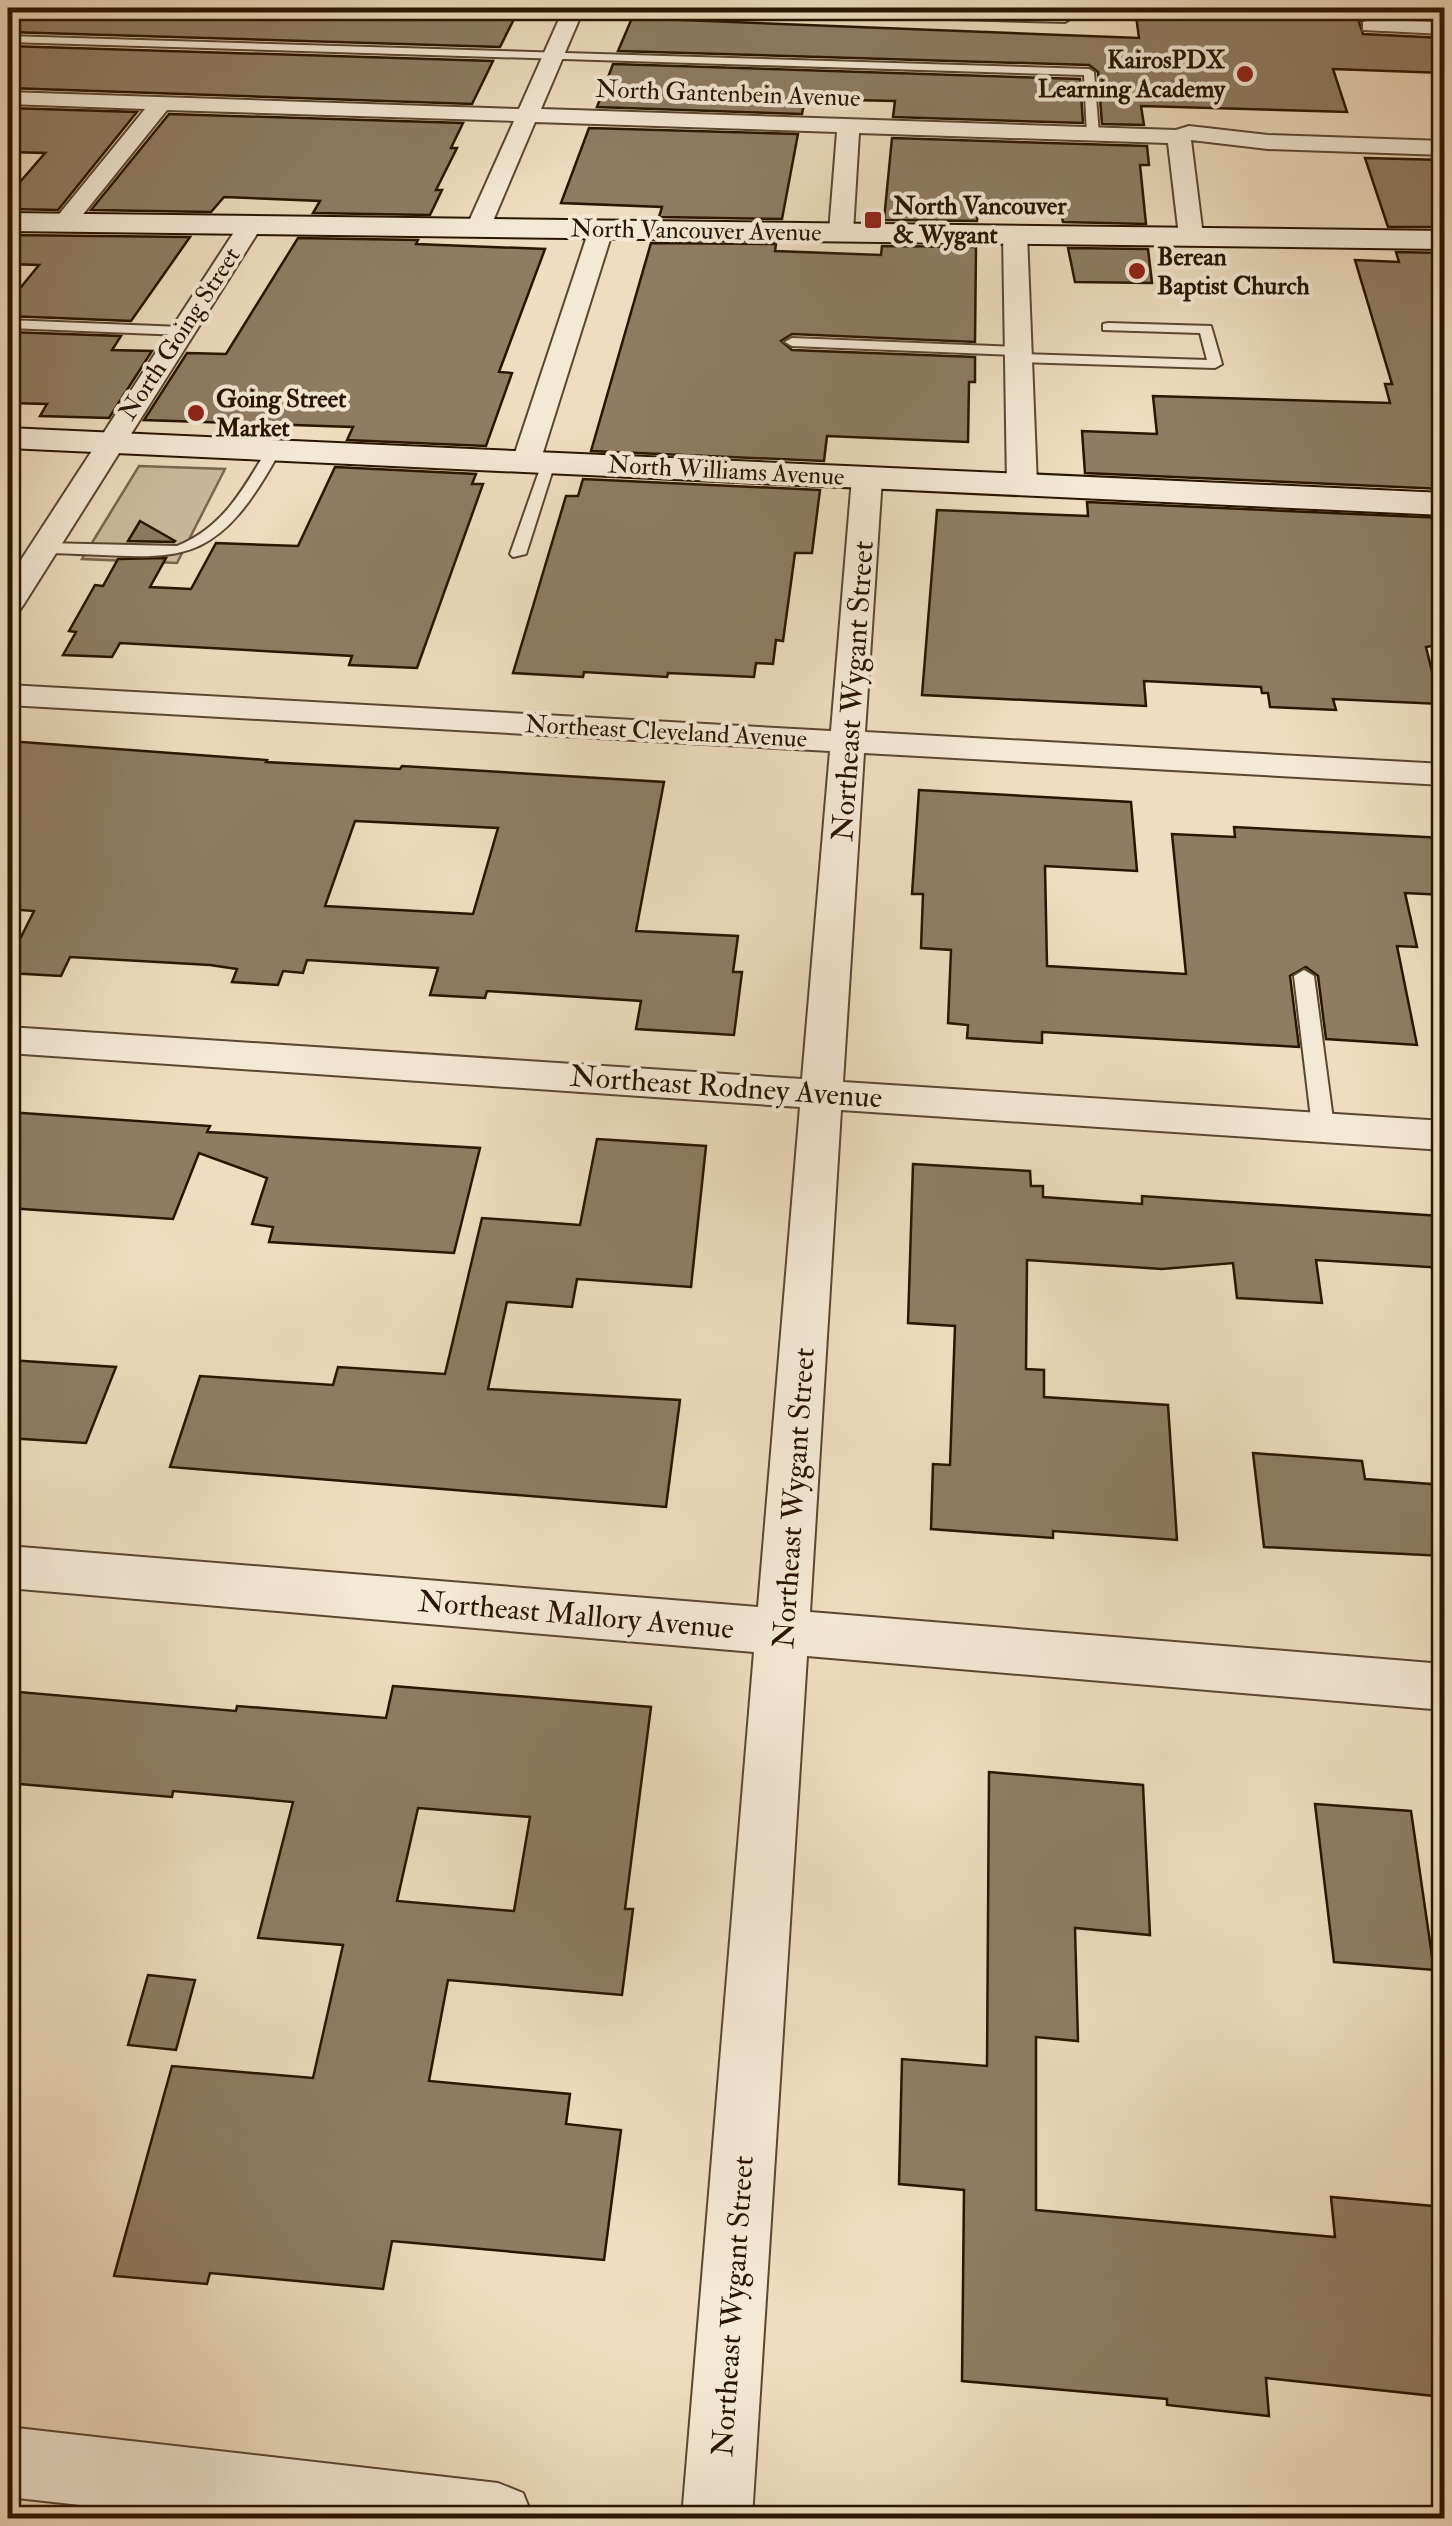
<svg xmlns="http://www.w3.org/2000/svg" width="1452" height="2526" font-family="'IM FELL Double Pica',serif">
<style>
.green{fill:#cdbb9e;stroke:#7b684f;stroke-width:2.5}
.building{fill:#8f7d63;stroke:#291500;stroke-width:2.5;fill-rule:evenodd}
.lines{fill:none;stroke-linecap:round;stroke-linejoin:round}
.lane-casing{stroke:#5a4730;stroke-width:4}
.street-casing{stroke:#5a4730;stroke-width:4}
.secondary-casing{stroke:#291500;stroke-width:4}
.lane{fill:#f4e9d5;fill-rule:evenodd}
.street{fill:#f4e9d5;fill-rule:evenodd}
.secondary{fill:#f4e9d5;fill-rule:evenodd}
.poi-dot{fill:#8f2418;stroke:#f4e9d5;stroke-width:4}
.labels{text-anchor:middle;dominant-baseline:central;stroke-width:8;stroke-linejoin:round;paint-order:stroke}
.far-poi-label{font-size:25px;font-weight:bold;fill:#291500;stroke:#f4e9d5;text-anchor:start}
.far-street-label{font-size:25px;fill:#291500;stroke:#f4e9d5}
.street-label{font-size:30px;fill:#291500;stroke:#f4e9d5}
</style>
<rect width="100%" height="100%" fill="#eeddbe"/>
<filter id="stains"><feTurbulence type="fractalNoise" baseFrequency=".002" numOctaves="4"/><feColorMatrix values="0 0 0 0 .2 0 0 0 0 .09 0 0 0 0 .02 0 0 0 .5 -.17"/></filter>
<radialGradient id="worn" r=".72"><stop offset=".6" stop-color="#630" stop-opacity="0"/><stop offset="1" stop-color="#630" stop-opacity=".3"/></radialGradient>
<path class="green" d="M 139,466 L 225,469 L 177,563 L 82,559 Z"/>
<path class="building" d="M 8,8 L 116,8 L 515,17 L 500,47 L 8,32 Z
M 1135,8 L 1444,8 L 1444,18 L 1370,16 L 1359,22 L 1363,34 L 1444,38 L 1444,73 L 1333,69 L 1347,112 L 1141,106 L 1144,125 L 1102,124 L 1098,72 L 1089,65 L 618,51 L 632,18 L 1139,38 Z
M 8,46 L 493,61 L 472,104 L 8,88 Z
M 613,64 L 1080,79 L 1083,123 L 893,117 L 895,101 L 805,99 L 802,114 L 597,107 Z
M 8,108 L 137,112 L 58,210 L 8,209 L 8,196 L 45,153 L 8,152 Z
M 169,114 L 463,123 L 451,148 L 457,148 L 436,190 L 442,190 L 430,215 L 313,213 L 320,201 L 224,197 L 211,212 L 91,210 Z
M 589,128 L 798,134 L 782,219 L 659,217 L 662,207 L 561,203 Z
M 892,138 L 1147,146 L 1149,165 L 1140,165 L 1146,224 L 1063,222 L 1061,213 L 978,210 L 977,221 L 884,220 Z
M 1365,158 L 1444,160 L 1444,227 L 1388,227 Z
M 8,235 L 190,237 L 131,321 L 8,316 L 8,303 L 39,265 L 8,264 Z
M 298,238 L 418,240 L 416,244 L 545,249 L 499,372 L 512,373 L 486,446 L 347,440 L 353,427 L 144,420 L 187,353 L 226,354 Z
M 651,243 L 776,244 L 775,251 L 881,255 L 882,246 L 976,247 L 975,342 L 792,334 L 781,341 L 792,350 L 975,357 L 975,382 L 969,382 L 968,442 L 827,436 L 824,461 L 591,451 Z
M 1068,248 L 1148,249 L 1152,283 L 1075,282 Z
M 1396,252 L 1444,253 L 1444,489 L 1085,473 L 1082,431 L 1157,434 L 1153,396 L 1390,403 L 1385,384 L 1392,384 L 1355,260 L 1399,262 Z
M 8,332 L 121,336 L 112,350 L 152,351 L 109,418 L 40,416 L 47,404 L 8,403 Z
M 335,467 L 476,474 L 472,484 L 483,484 L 417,668 L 349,665 L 352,656 L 120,643 L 112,657 L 63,655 L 76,632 L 69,631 L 95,585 L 103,586 L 118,559 L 166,558 L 150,587 L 191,589 L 216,543 L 298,546 Z
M 583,479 L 820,490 L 812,553 L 795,553 L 783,641 L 776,640 L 773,664 L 756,663 L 754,677 L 668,673 L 667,677 L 584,672 L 583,677 L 513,673 L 566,496 L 578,496 Z
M 1087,502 L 1444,518 L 1444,644 L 1426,647 L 1440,704 L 1333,699 L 1336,710 L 1270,707 L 1268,693 L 1262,693 L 1261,687 L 1144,681 L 1146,706 L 922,695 L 937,510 L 1088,516 Z
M 140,521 L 175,541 L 174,542 L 128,541 Z
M 8,741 L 267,760 L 266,762 L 400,769 L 402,766 L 664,782 L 636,931 L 738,936 L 733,972 L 742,972 L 734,1035 L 636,1029 L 641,1001 L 487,991 L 485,998 L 430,995 L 438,968 L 307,960 L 303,973 L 283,971 L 278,985 L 232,982 L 237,969 L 210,965 L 70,957 L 61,976 L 8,973 L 8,963 L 34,911 L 8,909 ZM 355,821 L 498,828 L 473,914 L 325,906 Z
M 919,790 L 1131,802 L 1137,871 L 1045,866 L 1047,966 L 1186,974 L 1172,834 L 1235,837 L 1234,827 L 1444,838 L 1444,895 L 1405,893 L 1417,947 L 1397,946 L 1417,1045 L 1326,1039 L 1318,976 L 1306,967 L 1290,976 L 1299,1047 L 1042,1032 L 1042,1043 L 967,1038 L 968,1025 L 948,1023 L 951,950 L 921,948 L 923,894 L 912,894 Z
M 8,1112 L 210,1126 L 207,1132 L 480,1148 L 454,1253 L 269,1242 L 273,1227 L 252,1224 L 267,1178 L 199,1153 L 173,1219 L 8,1208 Z
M 597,1139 L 706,1146 L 691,1287 L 577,1279 L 572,1307 L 507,1302 L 488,1389 L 680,1400 L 666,1507 L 170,1467 L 200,1376 L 333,1385 L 338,1367 L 445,1374 L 482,1218 L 580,1225 Z
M 913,1164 L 1030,1171 L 1031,1186 L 1043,1186 L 1043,1197 L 1142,1204 L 1142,1196 L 1440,1216 L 1444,1268 L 1316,1260 L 1322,1303 L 1237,1298 L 1233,1263 L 1162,1269 L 1027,1260 L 1026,1369 L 1044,1370 L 1044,1397 L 1168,1405 L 1177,1540 L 1053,1531 L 1053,1538 L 931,1529 L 933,1464 L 950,1465 L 955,1326 L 908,1323 Z
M 8,1360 L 116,1367 L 86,1443 L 8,1438 Z
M 1253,1453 L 1362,1461 L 1365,1479 L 1444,1485 L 1444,1556 L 1264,1547 Z
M 393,1686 L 651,1707 L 625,1909 L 633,1909 L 622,1995 L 448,1980 L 429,2081 L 570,2094 L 566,2124 L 621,2130 L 604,2260 L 392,2241 L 383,2289 L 210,2273 L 207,2284 L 114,2276 L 172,2066 L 313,2078 L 343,1945 L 258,1938 L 293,1802 L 173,1791 L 172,1797 L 8,1783 L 8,1691 L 236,1711 L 237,1706 L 386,1718 ZM 418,1808 L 530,1817 L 514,1911 L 397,1901 Z
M 989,1772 L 1143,1785 L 1150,1935 L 1075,1928 L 1078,2041 L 1036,2037 L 1036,2210 L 1335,2237 L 1331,2197 L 1444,2207 L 1444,2397 L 1266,2378 L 1269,2416 L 1167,2405 L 1167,2399 L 962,2381 L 964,2190 L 899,2184 L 902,2059 L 987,2066 Z
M 1315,1804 L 1411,1811 L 1434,1970 L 1334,1962 Z
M 148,1975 L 195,1980 L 176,2050 L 128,2045 Z"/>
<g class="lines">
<g class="lane-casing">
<path id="lane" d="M 8,36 L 1089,69 L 1094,72 L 1099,134 L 1093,137 L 1087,134 L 1084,75 L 8,42 Z
M 8,320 L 182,327 L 189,331 L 182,335 L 8,328 Z
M 1108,323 L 1211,326 L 1222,364 L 1215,368 L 1018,362 L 1011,358 L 1015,355 L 792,346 L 785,342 L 792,338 L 1018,347 L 1025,351 L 1022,354 L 1207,360 L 1200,333 L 1103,330 L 1103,324 Z
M 268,448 L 280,451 C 210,580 175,555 44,553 L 36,548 L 44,543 L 177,546 C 224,527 243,489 268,448 Z
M 543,460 L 555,463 L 526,554 L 513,557 L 510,554 Z
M 1304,970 L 1314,976 L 1334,1127 L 1323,1134 L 1312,1127 L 1294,976 Z"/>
</g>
<g class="street-casing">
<path id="street" d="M 564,8 L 584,8 L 541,109 L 1176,130 L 1189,126 L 1268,135 L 1444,141 L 1444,155 L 1268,149 L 1191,140 L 1203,236 L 1191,243 L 1179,236 L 1168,143 L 859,133 L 853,232 L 841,239 L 829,232 L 837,132 L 535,122 L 490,228 L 478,235 L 466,228 L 514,121 L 167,110 L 72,228 L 64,230 L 52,223 L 145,109 L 8,104 L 8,92 L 519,109 Z
M 761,8 L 1065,10 L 1075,16 L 1065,22 L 771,14 Z
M 1370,20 L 1444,22 L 1444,34 L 1363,30 L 1363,22 Z
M 250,219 L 262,226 L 24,604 L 19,611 L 8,613 L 8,580 L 238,226 Z
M 601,223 L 613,230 L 540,462 L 536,468 L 516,468 L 512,462 L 589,230 Z
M 1015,227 L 1027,234 L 1037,485 L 1032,491 L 1012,491 L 1007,485 L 1003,234 Z
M 867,469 L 877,472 L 882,478 L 865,732 L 1444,764 L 1444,785 L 864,753 L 843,1082 L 1444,1121 L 1444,1150 L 841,1110 L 810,1612 L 1444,1664 L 1444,1710 L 807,1656 L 752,2518 L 682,2518 L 754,1652 L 8,1588 L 8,1546 L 758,1607 L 800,1107 L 8,1053 L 8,1027 L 802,1079 L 830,751 L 8,705 L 8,685 L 831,731 L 852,478 L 857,472 Z
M 8,2427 L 498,2483 L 523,2493 L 533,2518 L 198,2518 L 8,2497 Z"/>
</g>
<g class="secondary-casing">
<path id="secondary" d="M 8,213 L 1444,231 L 1444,249 L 8,231 Z
M 8,428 L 1444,493 L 1444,515 L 8,448 Z"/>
</g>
<use href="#lane" class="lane"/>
<use href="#street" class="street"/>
<use href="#secondary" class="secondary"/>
</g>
<g class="poi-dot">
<circle cx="1245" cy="74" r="10"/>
<rect x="863" y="210" width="20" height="20" rx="5"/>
<circle cx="1137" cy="271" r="10"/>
<circle cx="196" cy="413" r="10"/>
</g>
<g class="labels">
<g class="far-poi-label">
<text x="1225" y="60" text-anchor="end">KairosPDX<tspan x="1225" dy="29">Learning Academy</tspan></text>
<text x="893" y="206">North Vancouver<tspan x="893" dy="29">&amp; Wygant</tspan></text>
<text x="1157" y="257">Berean<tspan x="1157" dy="29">Baptist Church</tspan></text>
<text x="216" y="399">Going Street<tspan x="216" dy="29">Market</tspan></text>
</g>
<g class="far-street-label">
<text transform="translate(728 94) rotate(2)">North Gantenbein Avenue</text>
<text transform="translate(696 231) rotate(1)">North Vancouver Avenue</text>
<text transform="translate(180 334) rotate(-57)">North Going Street</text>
<text transform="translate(726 471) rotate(3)">North Williams Avenue</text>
<text transform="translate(666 732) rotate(3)">Northeast Cleveland Avenue</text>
</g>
<g class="street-label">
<text transform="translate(853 691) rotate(-86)">Northeast Wygant Street</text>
<text transform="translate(726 1087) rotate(4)">Northeast Rodney Avenue</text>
<text transform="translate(794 1498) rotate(-86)">Northeast Wygant Street</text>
<text transform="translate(576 1615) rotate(5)">Northeast Mallory Avenue</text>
<text transform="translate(733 2306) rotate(-86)">Northeast Wygant Street</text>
</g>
</g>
<rect width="1452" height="2526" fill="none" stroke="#eeddbe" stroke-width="40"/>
<rect x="10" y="10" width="1432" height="2506" fill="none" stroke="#291500" stroke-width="5"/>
<rect x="20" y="20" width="1412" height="2486" fill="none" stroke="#291500" stroke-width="2.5"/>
<rect width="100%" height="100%" filter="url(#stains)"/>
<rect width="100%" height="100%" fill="url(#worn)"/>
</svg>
